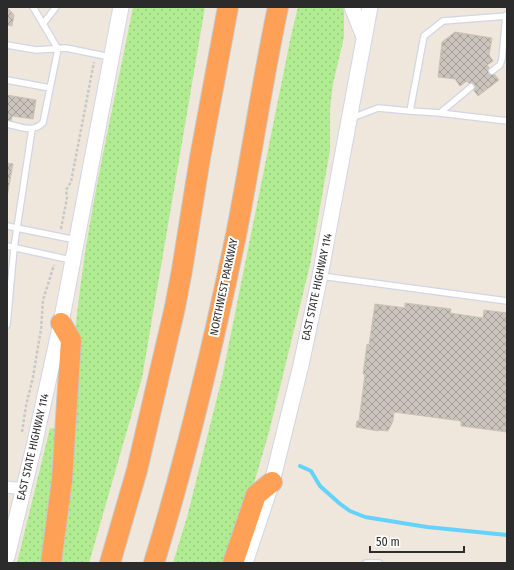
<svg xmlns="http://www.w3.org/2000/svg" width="514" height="570" font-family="'Fira Sans Condensed',sans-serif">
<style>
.grass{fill:url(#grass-dots)}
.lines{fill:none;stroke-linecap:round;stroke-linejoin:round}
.stream{stroke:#64d3fc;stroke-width:4}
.building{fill:url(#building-cross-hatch);stroke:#cac3b5}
.service-casing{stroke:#d1d5e6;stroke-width:8}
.minor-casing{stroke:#d1d5e6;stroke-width:13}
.secondary-casing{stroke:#d1d5e6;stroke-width:17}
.motorway-casing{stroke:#c8c8c8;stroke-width:22}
.path{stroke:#c8c8c8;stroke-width:2.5;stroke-dasharray:3 2;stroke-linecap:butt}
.service{stroke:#fff;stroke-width:5.5}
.minor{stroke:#fff;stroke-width:11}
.secondary{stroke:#fff;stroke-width:15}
.motorway{stroke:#ffa057;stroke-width:20}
.labels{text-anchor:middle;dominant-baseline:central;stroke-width:4;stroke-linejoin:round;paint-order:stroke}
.street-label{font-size:11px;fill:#2b2b2b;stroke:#fff}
</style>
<defs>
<pattern id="grass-dots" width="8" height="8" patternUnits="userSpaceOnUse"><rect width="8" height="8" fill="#b1eb92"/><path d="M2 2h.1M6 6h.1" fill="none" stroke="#98ca7e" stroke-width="1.8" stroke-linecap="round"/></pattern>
<pattern id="building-cross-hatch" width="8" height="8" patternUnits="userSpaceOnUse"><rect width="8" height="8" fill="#cac4bc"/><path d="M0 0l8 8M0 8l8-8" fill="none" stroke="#a49f99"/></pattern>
</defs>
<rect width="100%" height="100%" fill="#efe7dc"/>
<path class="grass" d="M 133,7 L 205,7 L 142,378 L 89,563 L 55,563 C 63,460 70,356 85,253 C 98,171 117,89 133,7 Z
M 298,7 L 343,7 L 344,11 L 344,37 L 333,84 L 330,108 L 330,150 L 310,265 L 269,432 L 247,507 L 228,563 L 173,563 L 187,517 L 222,378 L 291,36 Z
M 50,428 L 57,429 L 54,479 L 43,563 L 17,563 Z"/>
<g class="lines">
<path class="stream" d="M 300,466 L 311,471 L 320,486 L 339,503 L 350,511 L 365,517 L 427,527 L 507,535"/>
</g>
<path class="building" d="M 7,7 L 14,15 L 12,26 L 7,25 Z
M 455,32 L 492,38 L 489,55 L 493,61 L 487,65 L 499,80 L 478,96 L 467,81 L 460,86 L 455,79 L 438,77 L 442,42 Z
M 7,95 L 36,100 L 33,119 L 12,116 L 11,122 L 7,121 Z
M 7,163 L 13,164 L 7,197 Z
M 405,303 L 451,309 L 450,313 L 483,318 L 484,310 L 507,313 L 507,432 L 461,426 L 461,421 L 394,412 L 393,421 L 388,431 L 378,430 L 378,431 L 356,427 L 357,421 L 359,421 L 365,374 L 363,374 L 367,344 L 369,345 L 375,304 L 405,308 Z"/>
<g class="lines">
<g class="service-casing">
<path id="service" d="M 43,24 L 56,7
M 7,45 L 36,50 L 66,48 L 110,57
M 492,71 L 500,65 L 502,59 L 506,15
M 7,80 L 50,88
M 410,111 L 424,36 L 443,21 L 507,16
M 440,113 L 471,87
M 352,118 L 378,108 L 410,111 L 440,113 L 507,121
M 7,124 C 21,127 32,133 43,123 L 58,49 L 33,7
M 7,226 L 76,240
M 7,246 L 71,260
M 321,276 L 507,301
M 7,325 L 14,248 L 32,129
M 366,563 L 379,563"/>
</g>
<g class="minor-casing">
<path id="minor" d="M 7,487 L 23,489"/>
</g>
<g class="secondary-casing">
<path id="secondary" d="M 352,7 L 364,37
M 7,557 L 34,446 L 61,323 L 121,7
M 245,563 L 272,482 L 301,365 L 320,276 L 370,7"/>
</g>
<g class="motorway-casing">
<path id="motorway" d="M 51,563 L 62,480 L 71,340 L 61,323
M 110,563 L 137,470 L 175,307 L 182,270 L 200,158 L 228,7
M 154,563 C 187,455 213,346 236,235 C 251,159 262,83 278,7
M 233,563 L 256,495 L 272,482"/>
</g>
<path class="path" d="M 61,229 L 67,198 L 66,190 L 71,182 L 94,62
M 22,432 L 26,406 L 33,377 L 41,329 L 43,300 L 54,265"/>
<use href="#service" class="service"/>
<use href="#minor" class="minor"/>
<use href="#secondary" class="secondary"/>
<use href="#motorway" class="motorway"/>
</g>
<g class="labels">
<g class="street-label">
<text transform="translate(224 287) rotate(-78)">NORTHWEST PARKWAY</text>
<text transform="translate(317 287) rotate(-78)">EAST STATE HIGHWAY 114</text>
<text transform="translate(33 447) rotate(-77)">EAST STATE HIGHWAY 114</text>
</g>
</g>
<rect width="514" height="570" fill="none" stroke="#2b2b2b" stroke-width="16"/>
<path d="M370 546v6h94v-6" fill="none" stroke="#2b2b2b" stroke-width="2"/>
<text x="376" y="546" font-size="12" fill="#2b2b2b" stroke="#ffffff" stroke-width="3" paint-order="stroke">50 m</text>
</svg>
